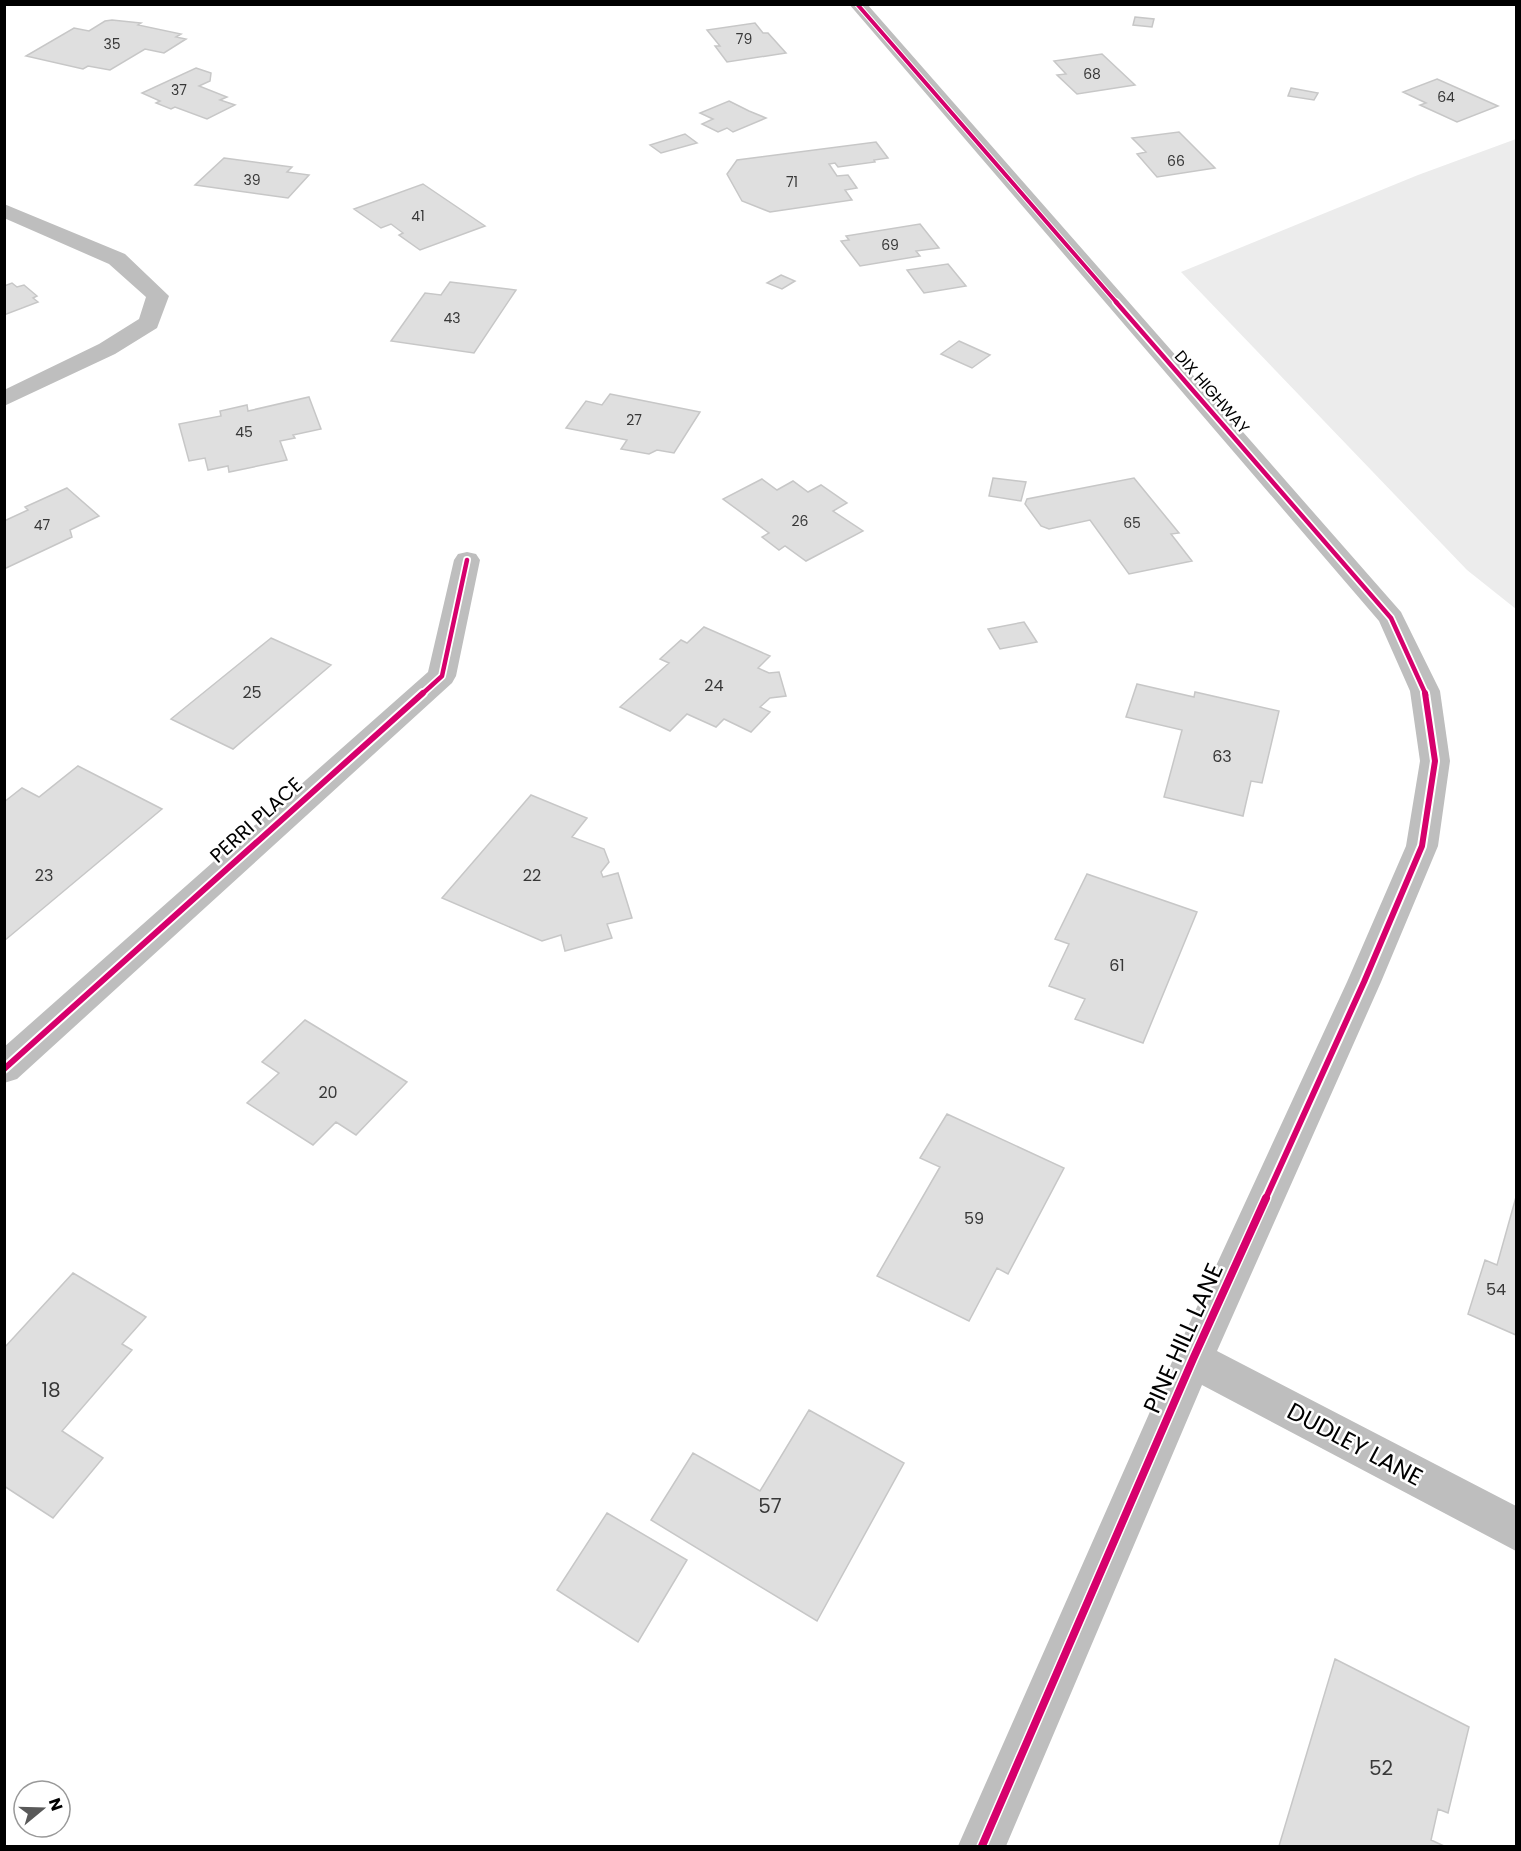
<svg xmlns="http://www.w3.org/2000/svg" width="1521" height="1851" font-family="Poppins,sans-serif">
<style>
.green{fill:#ececec}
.building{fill:#dfdfdf;stroke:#c7c7c7;stroke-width:1.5}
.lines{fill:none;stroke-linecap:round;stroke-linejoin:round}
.minor{fill:#bebebe;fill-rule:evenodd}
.cycleway-far3-casing{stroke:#fff;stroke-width:6}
.cycleway-far2-casing{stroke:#fff;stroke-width:8}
.cycleway-far1-casing{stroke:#fff;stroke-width:10}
.cycleway-casing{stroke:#fff;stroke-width:11}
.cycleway-far3{stroke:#d6006c;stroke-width:4}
.cycleway-far2{stroke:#d6006c;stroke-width:4.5}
.cycleway-far1{stroke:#d6006c;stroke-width:6}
.cycleway{stroke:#d6006c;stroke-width:8}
.labels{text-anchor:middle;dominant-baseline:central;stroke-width:5;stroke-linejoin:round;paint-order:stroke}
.far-number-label{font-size:14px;fill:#383838}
.far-street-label{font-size:16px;fill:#000;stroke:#fff}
.number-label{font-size:16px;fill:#383838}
.street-label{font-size:20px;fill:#000;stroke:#fff}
.near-number-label{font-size:20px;fill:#383838}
.near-street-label{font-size:24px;fill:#000;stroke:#fff}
</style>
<rect width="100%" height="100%" fill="#fff"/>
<path class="green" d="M 1516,139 L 1516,609 L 1467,570 L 1181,272 L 1418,175 Z"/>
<path class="building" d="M 1135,17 L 1154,19 L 1152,27 L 1133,25 Z
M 112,20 L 141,23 L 138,25 L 181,34 L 176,37 L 186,39 L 164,53 L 145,49 L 110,70 L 88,66 L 83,69 L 26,56 L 74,28 L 89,31 L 105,21 Z
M 755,23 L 763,33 L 768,33 L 786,53 L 727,62 L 715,46 L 720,46 L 707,30 Z
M 1102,54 L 1135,85 L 1077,94 L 1057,75 L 1066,74 L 1054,61 Z
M 196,68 L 211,73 L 210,81 L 199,86 L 227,97 L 220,100 L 235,105 L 207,119 L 175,107 L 171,109 L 156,103 L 160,101 L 142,93 Z
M 1437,79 L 1498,106 L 1457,122 L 1420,105 L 1426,103 L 1403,92 Z
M 1291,88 L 1318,93 L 1314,100 L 1288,96 Z
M 729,101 L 749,111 L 766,118 L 733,132 L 727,128 L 718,132 L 702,124 L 713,119 L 700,113 Z
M 1179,132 L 1215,168 L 1157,177 L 1137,154 L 1146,152 L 1132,138 Z
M 685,134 L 697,143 L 661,153 L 650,145 Z
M 876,142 L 888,158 L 874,160 L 875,162 L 838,167 L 835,163 L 829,164 L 837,176 L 848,175 L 857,188 L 845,190 L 852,200 L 770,212 L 742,201 L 727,174 L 737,160 Z
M 224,158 L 292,167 L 287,172 L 309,175 L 288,198 L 195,185 Z
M 423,184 L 485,226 L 420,250 L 399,235 L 403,233 L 391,224 L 381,228 L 354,209 Z
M 920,224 L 939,248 L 916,251 L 920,256 L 860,266 L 841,241 L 849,240 L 846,236 Z
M 948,264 L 966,286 L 924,293 L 907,270 Z
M 781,275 L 795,281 L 782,289 L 767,283 Z
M 450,282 L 516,290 L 474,353 L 391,341 L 425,293 L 441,295 Z
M 12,283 L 17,287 L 24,285 L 37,296 L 33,298 L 38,302 L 4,315 L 4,286 Z
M 959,341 L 990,355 L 972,368 L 941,354 Z
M 610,394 L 700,412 L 674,453 L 657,450 L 649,454 L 621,449 L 627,440 L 566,428 L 586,401 L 602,405 Z
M 309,397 L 321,429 L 293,435 L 295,438 L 280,441 L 287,460 L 229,472 L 228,466 L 208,470 L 205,458 L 189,461 L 179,424 L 221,416 L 220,411 L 247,405 L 248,411 Z
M 993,478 L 1026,482 L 1021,501 L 989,496 Z
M 1134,478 L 1179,533 L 1171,534 L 1192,561 L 1129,574 L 1090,520 L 1049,529 L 1041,526 L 1025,504 L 1027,499 Z
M 762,479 L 777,490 L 793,481 L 808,492 L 821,485 L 847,503 L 833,511 L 863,531 L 806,561 L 785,546 L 779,550 L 762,537 L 769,533 L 723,499 Z
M 67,488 L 99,516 L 70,530 L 72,537 L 4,569 L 4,521 L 28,510 L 25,507 Z
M 1024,622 L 1037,642 L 1000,649 L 988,629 Z
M 704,627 L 770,656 L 758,668 L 769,673 L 779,672 L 786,696 L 770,698 L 760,707 L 770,712 L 751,732 L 724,719 L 716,727 L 687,714 L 670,731 L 620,707 L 669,663 L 660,659 L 681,640 L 687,643 Z
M 271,638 L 331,665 L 233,749 L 171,719 Z
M 1137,684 L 1194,697 L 1195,692 L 1279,711 L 1262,783 L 1251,781 L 1243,816 L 1164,797 L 1182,730 L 1126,717 Z
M 78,766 L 162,809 L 4,941 L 4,802 L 22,788 L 39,797 Z
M 531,795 L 587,818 L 572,837 L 604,849 L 609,862 L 601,872 L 603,877 L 618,873 L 632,918 L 607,924 L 612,938 L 565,951 L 561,935 L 542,941 L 442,898 Z
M 1087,874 L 1197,912 L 1143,1043 L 1075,1019 L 1085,999 L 1049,986 L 1069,944 L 1055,939 Z
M 305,1020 L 407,1082 L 356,1135 L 336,1122 L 313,1145 L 247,1103 L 279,1073 L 262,1062 Z
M 947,1114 L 1064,1168 L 1008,1274 L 997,1268 L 969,1321 L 877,1276 L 940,1167 L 920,1158 Z
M 1516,1197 L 1516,1335 L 1468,1314 L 1485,1260 L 1497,1265 Z
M 73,1273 L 146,1317 L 122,1344 L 132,1350 L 62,1431 L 103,1458 L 53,1518 L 4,1486 L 4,1348 Z
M 809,1410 L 904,1463 L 817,1621 L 651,1520 L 693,1453 L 760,1491 Z
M 607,1513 L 687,1560 L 638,1642 L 557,1590 Z
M 1335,1659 L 1469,1727 L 1448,1813 L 1438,1809 L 1431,1840 L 1444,1846 L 1279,1846 Z"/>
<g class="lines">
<path class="minor" d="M 849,4 L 867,4 L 1401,612 L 1440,691 L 1450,761 L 1438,846 L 1381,982 L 1217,1351 L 1516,1506 L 1516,1551 L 1202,1385 L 1006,1846 L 958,1846 L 1179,1346 L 1347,982 L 1406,846 L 1420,761 L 1410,691 L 1379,621 Z
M 4,204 L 125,254 L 169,296 L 157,328 L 115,354 L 4,406 L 4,390 L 99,344 L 139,319 L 146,297 L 109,264 L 4,218 Z
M 467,552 L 476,554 L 480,560 L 456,676 L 452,683 L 17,1079 L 4,1083 L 4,1047 L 428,672 L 454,560 L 458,554 Z"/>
<g class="cycleway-far3-casing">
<path id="cycleway-far3" d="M 857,4 L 1117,303"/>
</g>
<g class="cycleway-far2-casing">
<path id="cycleway-far2" d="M 1116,302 L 1391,618 L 1426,695
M 421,695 L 442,676 L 467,560"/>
</g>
<g class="cycleway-far1-casing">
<path id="cycleway-far1" d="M 4,1069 L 423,693
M 1265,1200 L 1364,982 L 1422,846 L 1435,761 L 1425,693"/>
</g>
<g class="cycleway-casing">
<path id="cycleway" d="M 982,1846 L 1193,1359 L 1266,1198"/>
</g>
<use href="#cycleway-far3" class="cycleway-far3"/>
<use href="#cycleway-far2" class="cycleway-far2"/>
<use href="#cycleway-far1" class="cycleway-far1"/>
<use href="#cycleway" class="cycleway"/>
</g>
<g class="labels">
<g class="far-number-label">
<text x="744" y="39">79</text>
<text x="112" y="44">35</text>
<text x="1092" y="74">68</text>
<text x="179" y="90">37</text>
<text x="1446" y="97">64</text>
<text x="1176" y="161">66</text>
<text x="252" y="180">39</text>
<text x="792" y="182">71</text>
<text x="418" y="216">41</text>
<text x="890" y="245">69</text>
<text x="452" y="318">43</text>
<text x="634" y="420">27</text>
<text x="244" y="432">45</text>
<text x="800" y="521">26</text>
<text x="1132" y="523">65</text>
<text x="42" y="525">47</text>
</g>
<g class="far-street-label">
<text transform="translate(1212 392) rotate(49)">DIX HIGHWAY</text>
</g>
<g class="number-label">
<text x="714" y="685">24</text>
<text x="252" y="692">25</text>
<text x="1222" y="756">63</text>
<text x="44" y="875">23</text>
<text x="532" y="875">22</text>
<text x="1117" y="965">61</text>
<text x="328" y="1092">20</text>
<text x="974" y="1218">59</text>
<text x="1496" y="1289">54</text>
</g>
<g class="street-label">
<text transform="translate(256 820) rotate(-42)">PERRI PLACE</text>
</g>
<g class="near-number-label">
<text x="51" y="1390">18</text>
<text x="770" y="1506">57</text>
<text x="1381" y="1768">52</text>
</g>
<g class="near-street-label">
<text transform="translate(1183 1338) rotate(-66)">PINE HILL LANE</text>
<text transform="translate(1355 1444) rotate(28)">DUDLEY LANE</text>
</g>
</g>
<rect width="1521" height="1851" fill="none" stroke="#000000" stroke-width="12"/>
<g transform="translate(42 1809) rotate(71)"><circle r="28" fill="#ffffff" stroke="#999999" stroke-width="1.5"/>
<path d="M0-4.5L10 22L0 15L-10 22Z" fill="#595959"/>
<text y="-9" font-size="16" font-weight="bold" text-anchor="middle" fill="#000000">N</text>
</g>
</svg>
